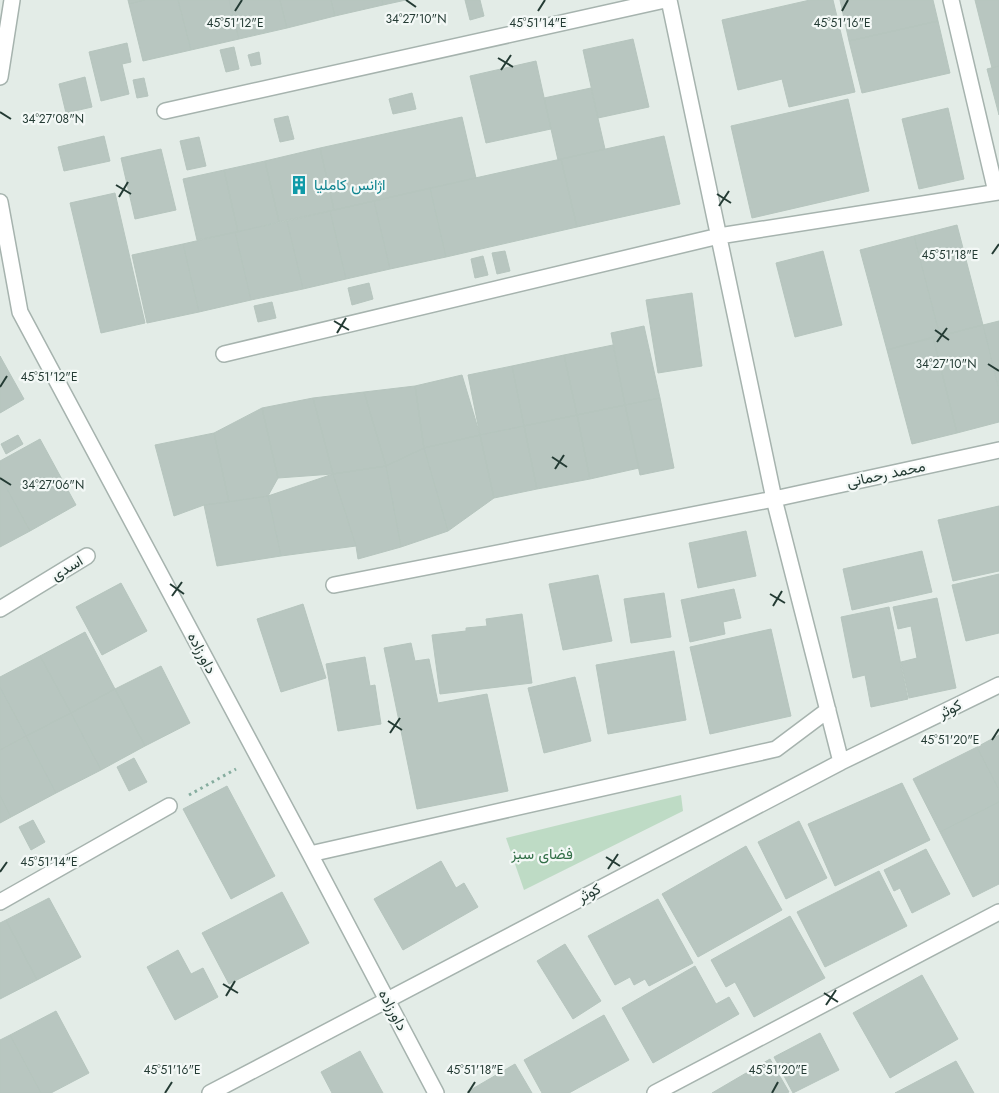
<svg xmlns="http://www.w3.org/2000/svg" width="999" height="1093" font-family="Jost,Vazirmatn,sans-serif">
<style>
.green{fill:#bedbc5}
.building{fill:#b8c6c0;stroke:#b6c5be}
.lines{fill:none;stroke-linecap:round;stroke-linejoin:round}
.street-casing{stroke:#a6b3ae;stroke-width:18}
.path{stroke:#86ad9f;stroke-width:3;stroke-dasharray:2.5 4;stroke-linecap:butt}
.street{stroke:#fff;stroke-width:15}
.ticks{fill:none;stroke:#243b34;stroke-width:2}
.labels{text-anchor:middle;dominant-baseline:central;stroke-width:4.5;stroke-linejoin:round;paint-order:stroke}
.culture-label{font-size:15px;fill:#0d838f;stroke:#f3f8f6;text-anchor:start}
.street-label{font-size:15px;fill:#243b34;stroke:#f3f8f6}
.park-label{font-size:15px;fill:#326f47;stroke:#f3f8f6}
.ticks-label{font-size:12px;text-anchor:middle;fill:#243b34;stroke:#f3f8f6;stroke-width:4.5;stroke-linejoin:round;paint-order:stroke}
</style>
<rect width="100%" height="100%" fill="#e3ece7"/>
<path class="green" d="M 681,795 L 683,811 L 524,890 L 506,838 Z"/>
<path class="building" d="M 128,0 L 145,0 L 129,4 Z
M 145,0 L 178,0 L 191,50 L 143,61 L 129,4 Z
M 178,0 L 229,0 L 239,39 L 191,50 Z
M 229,0 L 280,0 L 287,28 L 239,39 Z
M 280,0 L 331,0 L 335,16 L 287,28 Z
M 331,0 L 382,0 L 383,5 L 335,16 Z
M 382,0 L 406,0 L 383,5 Z
M 465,0 L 480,0 L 484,16 L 470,20 Z
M 810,0 L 833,0 L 855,92 L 789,107 L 782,79 L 738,90 L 722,20 Z
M 840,0 L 933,0 L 938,21 L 849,41 Z
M 975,0 L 999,0 L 999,66 L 992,68 Z
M 938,21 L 950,73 L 862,93 L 849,41 Z
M 633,39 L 649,107 L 598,118 L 583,50 Z
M 127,43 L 131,62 L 122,64 L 129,94 L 101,101 L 89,52 Z
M 234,47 L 239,69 L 226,72 L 220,50 Z
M 259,52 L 261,64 L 251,66 L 248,55 Z
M 536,61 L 551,129 L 486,143 L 470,76 Z
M 999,66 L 999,115 L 987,69 Z
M 85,77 L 92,107 L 66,113 L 59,84 Z
M 144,78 L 148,96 L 137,98 L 133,80 Z
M 591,88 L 605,149 L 558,160 L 544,98 Z
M 412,93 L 416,109 L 393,114 L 389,99 Z
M 848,99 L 869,191 L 752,218 L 731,126 Z
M 948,108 L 964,179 L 919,189 L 902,119 Z
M 288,116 L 294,139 L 280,142 L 274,119 Z
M 462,117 L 476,178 L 334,210 L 320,148 Z
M 104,136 L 110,161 L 64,171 L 58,147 Z
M 664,136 L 680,204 L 577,227 L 561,159 Z
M 199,137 L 206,166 L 187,170 L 180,141 Z
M 320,148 L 334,210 L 279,222 L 265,161 Z
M 161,149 L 176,210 L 135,219 L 121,158 Z
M 561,159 L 577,227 L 446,257 L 430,188 Z
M 265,161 L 279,222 L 238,232 L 224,170 Z
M 224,170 L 238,232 L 197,240 L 183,179 Z
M 430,188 L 446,257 L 390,269 L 374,201 Z
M 115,193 L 145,323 L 101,333 L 70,203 Z
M 374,201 L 390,269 L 346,279 L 330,211 Z
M 330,211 L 346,279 L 303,289 L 287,221 Z
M 287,221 L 303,289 L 251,300 L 235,232 Z
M 957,225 L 983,325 L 940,336 L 914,236 Z
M 235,232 L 251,300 L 199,312 L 183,244 Z
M 914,236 L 940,336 L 887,350 L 860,250 Z
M 183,244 L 199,312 L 147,323 L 132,255 Z
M 505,251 L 510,271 L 497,274 L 492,253 Z
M 823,251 L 842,325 L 795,337 L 776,263 Z
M 483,256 L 488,275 L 475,278 L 471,259 Z
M 369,283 L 373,299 L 352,305 L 348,288 Z
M 692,293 L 702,366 L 658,373 L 646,300 Z
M 272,302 L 276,318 L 258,322 L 254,306 Z
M 999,321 L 999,390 L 983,325 Z
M 983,325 L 999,390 L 999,422 L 957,433 L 933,337 L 940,336 Z
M 644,326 L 660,398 L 625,405 L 611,333 Z
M 933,337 L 957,433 L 912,444 L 887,350 Z
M 613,345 L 625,405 L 577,415 L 564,355 Z
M 564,355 L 577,415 L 524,426 L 512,366 Z
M 0,356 L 24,399 L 0,413 Z
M 512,366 L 524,426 L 480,435 L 468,375 Z
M 462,375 L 480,435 L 424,448 L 415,386 Z
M 415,386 L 424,448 L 386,466 L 364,392 Z
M 364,392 L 386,466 L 333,474 L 313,398 Z
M 313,398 L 333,474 L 278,478 L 262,408 Z
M 660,398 L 674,468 L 640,475 L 625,405 Z
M 625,405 L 639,468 L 590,479 L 577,415 Z
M 262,408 L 278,478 L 268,496 L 229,502 L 214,433 Z
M 577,415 L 590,479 L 537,489 L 524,426 Z
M 524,426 L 537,489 L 494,498 L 480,435 Z
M 214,433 L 229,502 L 204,505 L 174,516 L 155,445 Z
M 18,435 L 23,444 L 6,454 L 1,444 Z
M 480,435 L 494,498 L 448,531 L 424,448 Z
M 40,439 L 76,505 L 30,531 L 0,476 L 0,461 Z
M 424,448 L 448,531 L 401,547 L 386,466 Z
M 386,466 L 401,547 L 358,559 L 356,546 L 333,474 Z
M 333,474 L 356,546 L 281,556 L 268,496 Z
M 0,476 L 30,531 L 0,547 Z
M 268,496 L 281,556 L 217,566 L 204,505 Z
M 999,506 L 999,571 L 953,581 L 938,520 Z
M 746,531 L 756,576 L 698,588 L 689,543 Z
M 922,551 L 932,592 L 852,610 L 843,569 Z
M 999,574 L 999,633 L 966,641 L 952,585 Z
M 598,575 L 612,641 L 563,650 L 549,584 Z
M 121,583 L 147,631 L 102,655 L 76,607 Z
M 734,589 L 741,618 L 723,622 L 725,634 L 690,642 L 681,600 Z
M 664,593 L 671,637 L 631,643 L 624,599 Z
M 937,598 L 956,688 L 909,698 L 901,662 L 917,658 L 911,626 L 898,629 L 893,607 Z
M 303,604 L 326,678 L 281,692 L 257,619 Z
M 889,607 L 908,699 L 871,707 L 865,675 L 853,678 L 841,617 Z
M 522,614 L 532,683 L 440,694 L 432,635 L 466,631 L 466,628 L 487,626 L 486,619 Z
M 771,629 L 791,716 L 710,734 L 690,647 Z
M 85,632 L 115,689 L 71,713 L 40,656 Z
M 411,643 L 415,661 L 429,659 L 438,703 L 487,694 L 508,791 L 417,809 L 384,648 Z
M 674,651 L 686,720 L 608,734 L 596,665 Z
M 40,656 L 71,713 L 26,736 L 0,687 L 0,677 Z
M 365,657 L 370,686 L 375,685 L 381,724 L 338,731 L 326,664 Z
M 161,666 L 190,723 L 145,746 L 115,689 Z
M 575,677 L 591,741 L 544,753 L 528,688 Z
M 0,687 L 26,736 L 0,750 Z
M 115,689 L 145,746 L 101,770 L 71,713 Z
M 71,713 L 101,770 L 56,793 L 26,736 Z
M 999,735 L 999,790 L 977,747 Z
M 26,736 L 56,793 L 11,817 L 0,795 L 0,750 Z
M 977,747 L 999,790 L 999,802 L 940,832 L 913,779 Z
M 134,758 L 147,782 L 129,791 L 117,767 Z
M 902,783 L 930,840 L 835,886 L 808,824 Z
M 227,786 L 275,876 L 231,899 L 183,809 Z
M 0,795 L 11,817 L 0,823 Z
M 999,802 L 999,884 L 973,897 L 940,832 Z
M 33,820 L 45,842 L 31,850 L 19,827 Z
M 799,821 L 827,878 L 786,899 L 758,842 Z
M 746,846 L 782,910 L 698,957 L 662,894 Z
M 926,849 L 950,894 L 912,913 L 900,888 L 894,891 L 884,870 Z
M 441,861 L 456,888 L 464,883 L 478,907 L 403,950 L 374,899 Z
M 879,871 L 907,926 L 825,967 L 797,912 Z
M 282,892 L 309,943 L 229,984 L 202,933 Z
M 49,898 L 81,957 L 37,980 L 6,920 Z
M 658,899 L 693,963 L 649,986 L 645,979 L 634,985 L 630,977 L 615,985 L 588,936 Z
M 790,916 L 825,978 L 754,1017 L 735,982 L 726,987 L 711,960 Z
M 6,920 L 37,980 L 0,999 L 0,923 Z
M 565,944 L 601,1001 L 573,1019 L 537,961 Z
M 178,950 L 191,974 L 203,968 L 218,997 L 175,1020 L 147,967 Z
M 695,966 L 716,1004 L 729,997 L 739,1014 L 653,1063 L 622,1008 Z
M 922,975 L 958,1039 L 890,1078 L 853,1013 Z
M 56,1011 L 89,1073 L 51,1093 L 41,1093 L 10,1035 Z
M 604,1015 L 629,1060 L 569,1093 L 542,1093 L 524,1060 Z
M 820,1033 L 839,1070 L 793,1093 L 774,1057 Z
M 10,1035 L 41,1093 L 0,1093 L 0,1040 Z
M 360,1051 L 383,1093 L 332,1093 L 321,1072 Z
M 770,1059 L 789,1092 L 787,1093 L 712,1093 Z
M 956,1061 L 974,1093 L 895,1093 Z
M 515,1064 L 532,1093 L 468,1093 L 467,1092 Z"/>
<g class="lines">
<g class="street-casing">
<path id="street" d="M 669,0 L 774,499 L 841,762
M 951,0 L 996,192
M 0,77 L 12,0
M 165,111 L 665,0
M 0,202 L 20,312 L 310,854 L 436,1093
M 224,354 L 719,236 L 999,192
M 334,585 L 774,499 L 999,450
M 0,609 L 87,556
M 310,854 L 776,749 L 828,710
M 0,902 L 169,806
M 210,1093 L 841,762 L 999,685
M 655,1093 L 999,912"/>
</g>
<path class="path" d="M 189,795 L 236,769"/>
<use href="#street" class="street"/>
</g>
<path class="ticks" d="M 406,0 L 416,7M 235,11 L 242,0M 538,11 L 545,0M 842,11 L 848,0M 498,58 L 513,67M 501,70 L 511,55M 0,112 L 11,119M 116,185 L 131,194M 717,194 L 731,203M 119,197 L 128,182M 719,206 L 729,191M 992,254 L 999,244M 334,321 L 349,330M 935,330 L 949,340M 337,333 L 346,318M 937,342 L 947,328M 988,364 L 999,371M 0,387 L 7,376M 552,457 L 567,467M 555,469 L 564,455M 0,478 L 11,485M 170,584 L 184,594M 770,594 L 785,603M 172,596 L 182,582M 773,606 L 782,591M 388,721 L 402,730M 390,733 L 400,718M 992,740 L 999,729M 606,857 L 620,866M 608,869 L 618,854M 0,872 L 7,862M 223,984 L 238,993M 824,993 L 838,1002M 226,996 L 235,981M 826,1005 L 836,990M 165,1093 L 172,1082M 468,1093 L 475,1082M 772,1093 L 778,1082"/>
<defs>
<g id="building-bare" transform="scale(1.5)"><path d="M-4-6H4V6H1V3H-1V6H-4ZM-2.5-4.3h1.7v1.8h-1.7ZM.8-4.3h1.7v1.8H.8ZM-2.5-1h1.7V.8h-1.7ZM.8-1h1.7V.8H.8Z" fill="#0f9aa8" stroke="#f3f8f6" stroke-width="2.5" paint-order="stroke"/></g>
</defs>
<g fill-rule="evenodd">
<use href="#building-bare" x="299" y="185"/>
</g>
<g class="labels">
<g class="culture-label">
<text x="314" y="185">اژانس کاملیا</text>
</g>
<g class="street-label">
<text transform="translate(886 474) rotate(-12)">محمد رحمانی</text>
<text transform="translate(67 568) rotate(-31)">اسدی</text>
<text transform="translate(202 653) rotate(62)">داورزاده</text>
<text transform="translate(950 709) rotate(-26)">کوثر</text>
<text transform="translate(589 893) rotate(-28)">کوثر</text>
<text transform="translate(393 1010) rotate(62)">داورزاده</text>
</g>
<g class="park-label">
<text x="542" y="854">فضای سبز</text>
</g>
</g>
<g class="ticks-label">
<text x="416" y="23">34°27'10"N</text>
<text x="235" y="27">45°51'12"E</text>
<text x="538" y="27">45°51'14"E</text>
<text x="842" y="27">45°51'16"E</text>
<text x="53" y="123">34°27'08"N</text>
<text x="950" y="259">45°51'18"E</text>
<text x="946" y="368">34°27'10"N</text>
<text x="49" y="381">45°51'12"E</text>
<text x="53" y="489">34°27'06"N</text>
<text x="950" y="744">45°51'20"E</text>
<text x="49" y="866">45°51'14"E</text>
<text x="172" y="1074">45°51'16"E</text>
<text x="475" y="1074">45°51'18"E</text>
<text x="778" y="1074">45°51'20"E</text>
</g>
</svg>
